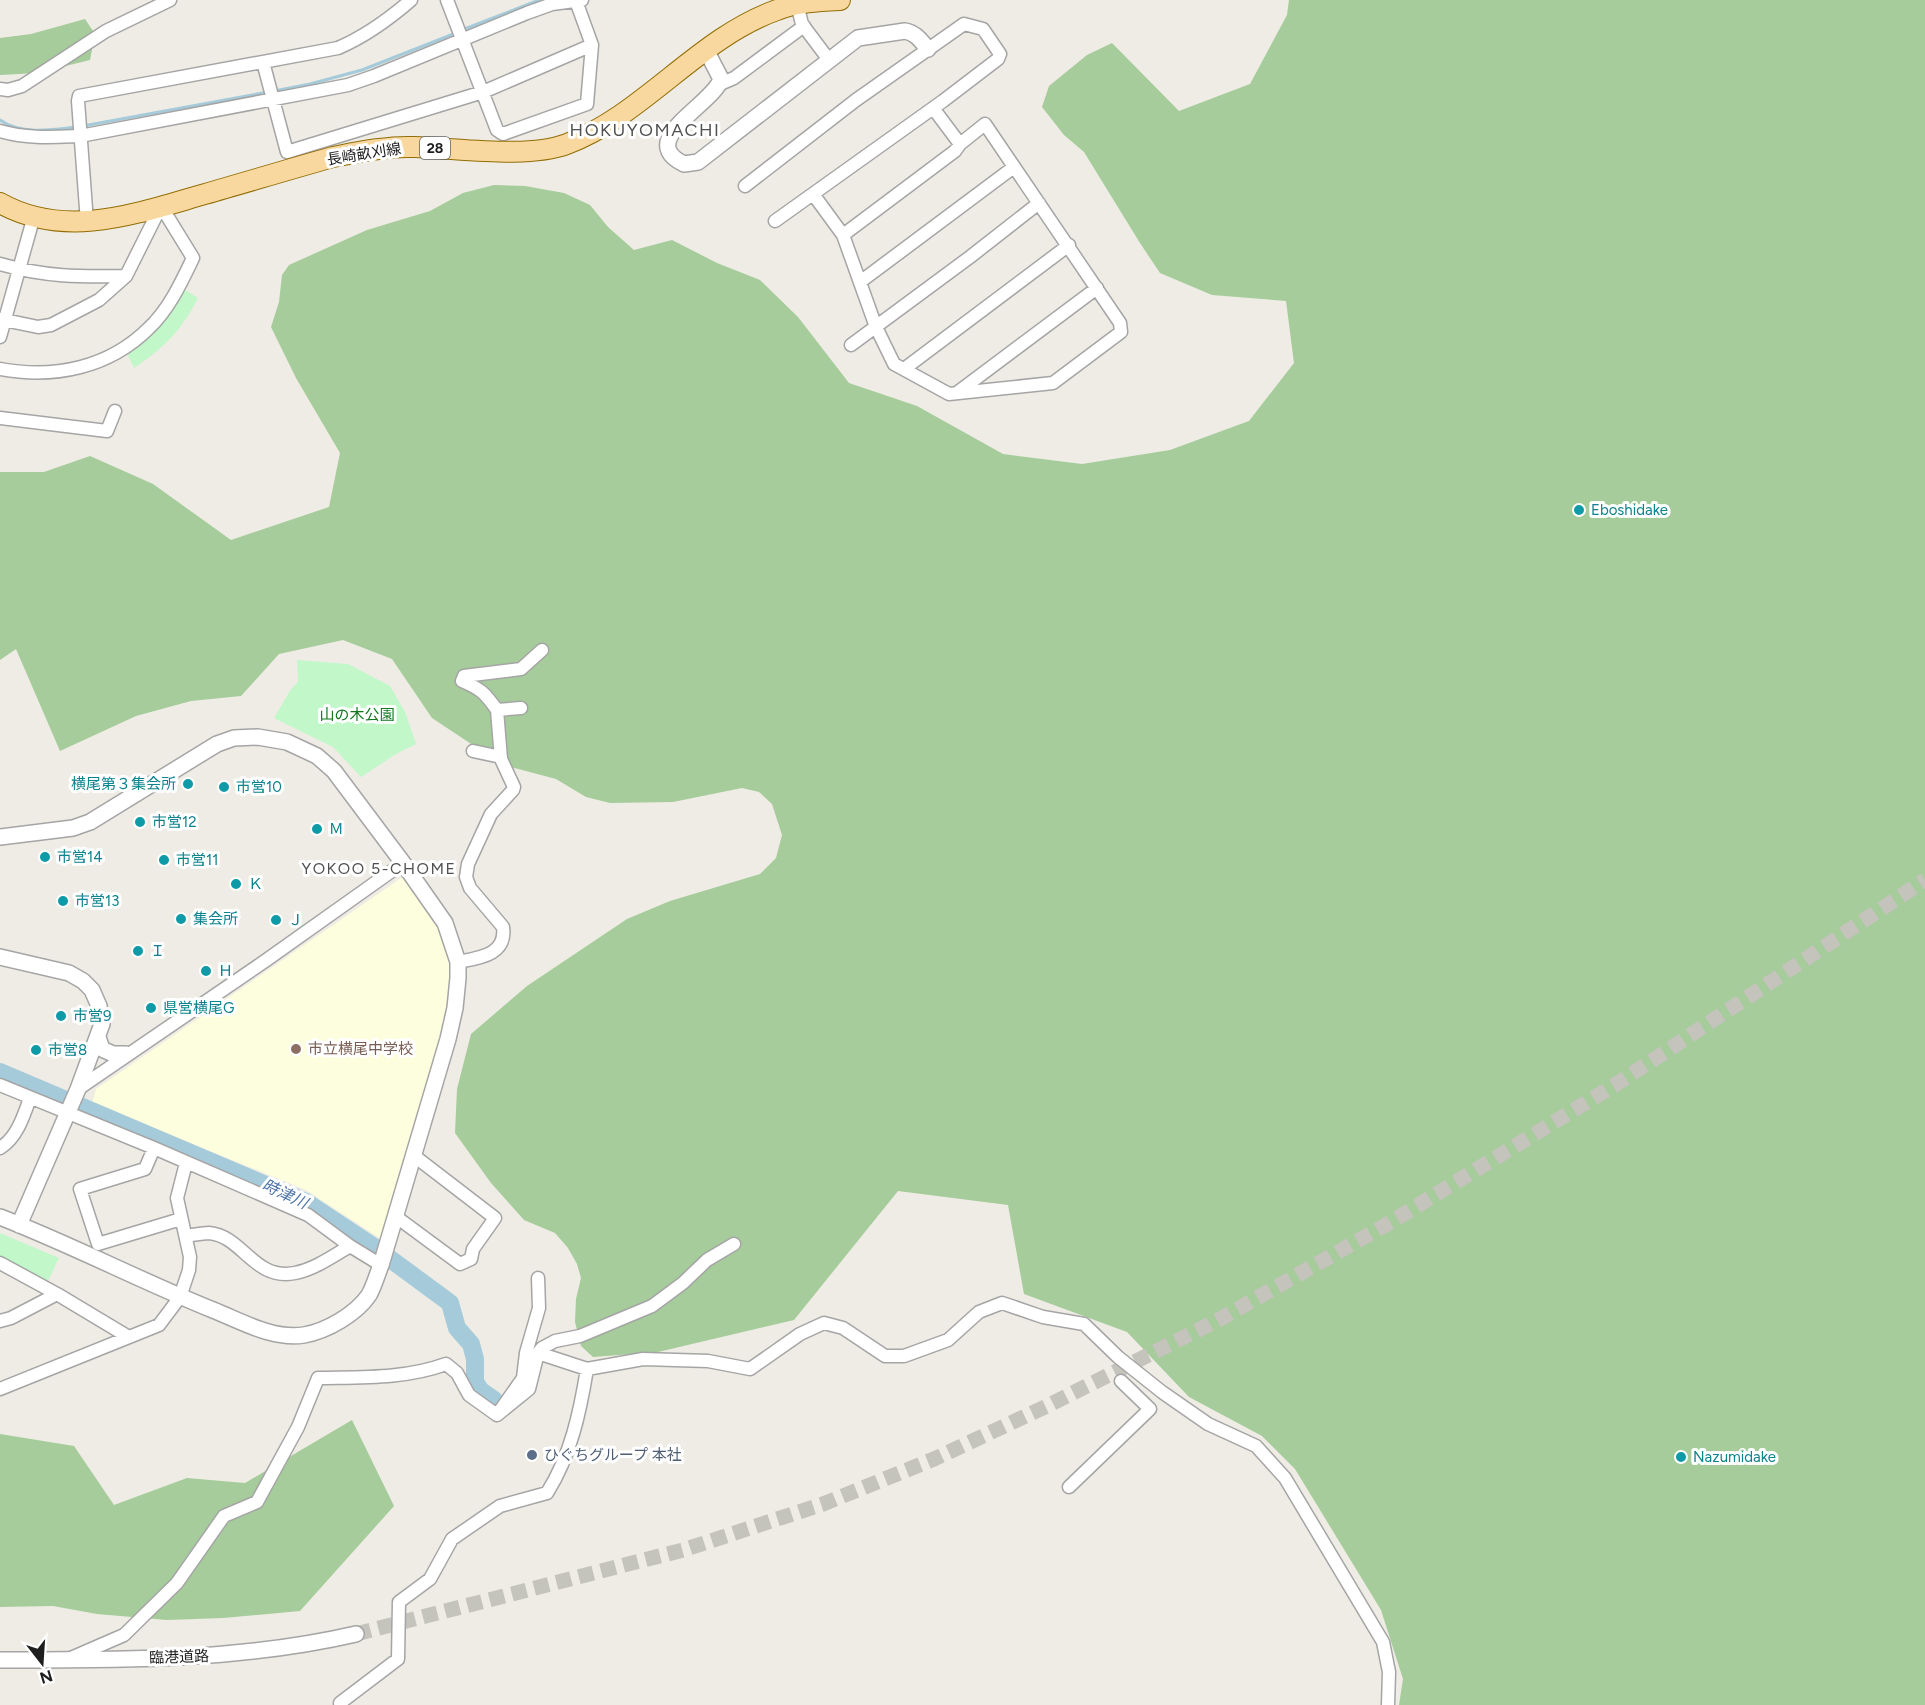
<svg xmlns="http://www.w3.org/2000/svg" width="1925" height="1705" font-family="Figtree,'Noto Sans JP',sans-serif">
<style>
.education{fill:#fcfedd}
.forest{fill:#a5cc9a}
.park{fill:#c2f7ca}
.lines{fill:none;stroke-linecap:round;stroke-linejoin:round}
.stream{stroke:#a5cbdb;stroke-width:3}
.river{stroke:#a5cbdb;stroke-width:18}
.tertiary-tunnel{stroke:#c4c3bc;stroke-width:15;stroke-dasharray:15 8;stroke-linecap:butt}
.minor-casing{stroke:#a5a5a5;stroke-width:15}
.tertiary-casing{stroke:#a5a5a5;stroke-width:18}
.primary-casing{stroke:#926d05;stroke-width:22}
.minor{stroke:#fff;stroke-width:12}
.tertiary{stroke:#fff;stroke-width:15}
.primary{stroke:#f9d89f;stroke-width:20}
.culture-dot{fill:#0f9aa8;stroke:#fff;stroke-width:2}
.education-dot{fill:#8d6e63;stroke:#fff;stroke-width:2}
.service-dot{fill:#5c6f8a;stroke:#fff;stroke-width:2}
.labels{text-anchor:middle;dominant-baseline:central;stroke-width:6;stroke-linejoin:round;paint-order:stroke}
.shield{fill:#fff;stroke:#626262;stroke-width:1.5}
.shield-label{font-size:14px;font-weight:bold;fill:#1e1e1e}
.street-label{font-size:15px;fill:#1e1e1e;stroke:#fff}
.culture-label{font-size:15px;fill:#0d838f;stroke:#fff;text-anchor:start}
.park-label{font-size:15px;fill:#0f781f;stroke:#fff}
.education-label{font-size:15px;fill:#785e54;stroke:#fff;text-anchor:start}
.service-label{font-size:15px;fill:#4e5e75;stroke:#fff;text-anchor:start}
.neighbourhood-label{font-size:16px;letter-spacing:1.5px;fill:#515151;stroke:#fff}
.water-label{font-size:16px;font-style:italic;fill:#4d75aa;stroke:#fff}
.quarter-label{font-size:18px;letter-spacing:1.5px;fill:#515151;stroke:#fff}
</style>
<rect width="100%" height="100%" fill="#eeece4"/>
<path class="education" d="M 404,876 L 439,927 L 453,966 L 450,1010 L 381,1239 L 306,1190 L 92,1103 L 96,1089 Z"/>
<path class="forest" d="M 1289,0 L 1925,0 L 1925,1705 L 1399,1705 L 1403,1679 L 1381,1610 L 1295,1469 L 1262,1436 L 1189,1397 L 1127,1332 L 1024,1294 L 1008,1205 L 898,1191 L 794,1320 L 658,1352 L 593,1357 L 581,1346 L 575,1322 L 576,1299 L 581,1278 L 577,1264 L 568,1248 L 555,1233 L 524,1220 L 491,1183 L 455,1133 L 457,1089 L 471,1034 L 527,986 L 627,919 L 670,901 L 760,874 L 776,858 L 782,835 L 772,804 L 759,792 L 742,788 L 673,802 L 610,803 L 586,797 L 556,779 L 503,765 L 432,718 L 392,659 L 343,640 L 279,654 L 241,696 L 191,701 L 136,716 L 60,751 L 16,649 L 0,660 L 0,472 L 44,472 L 90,456 L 153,484 L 231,540 L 329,507 L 340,453 L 296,378 L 271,327 L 279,302 L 282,275 L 289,265 L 367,230 L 430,211 L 463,193 L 494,185 L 525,186 L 564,193 L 590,205 L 608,227 L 634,250 L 672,240 L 717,263 L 760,280 L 798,317 L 849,383 L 917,406 L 1003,454 L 1082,464 L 1170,450 L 1249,421 L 1294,363 L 1286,301 L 1212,295 L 1160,273 L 1140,243 L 1084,152 L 1064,135 L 1042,107 L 1049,86 L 1087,55 L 1112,43 L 1179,111 L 1250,84 L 1287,15 Z
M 85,19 L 95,34 L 90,60 L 37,73 L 0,75 L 0,38 L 31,34 Z
M 352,1420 L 394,1506 L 300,1611 L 223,1618 L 167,1620 L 97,1614 L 53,1606 L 0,1607 L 0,1434 L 74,1446 L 114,1505 L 187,1478 L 245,1483 Z"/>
<path class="park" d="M 182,288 L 198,298 C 181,331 164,348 134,368 L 125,349 Z
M 297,660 L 348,664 L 390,686 L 405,712 L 416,744 L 396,754 L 361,777 L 333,747 L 274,718 L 291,689 L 298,682 Z
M 0,1233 L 59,1258 L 48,1281 L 0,1256 Z"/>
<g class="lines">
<path class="stream" d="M 462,30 L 539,0
M 274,91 L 310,84 L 362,70 L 456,33
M 0,120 C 21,135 52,130 76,127
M 83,126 L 268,92"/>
<path class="river" d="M 0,1072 L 306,1202 L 374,1247 L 450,1303 L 457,1328 L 471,1344 L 475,1359 L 475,1382 L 481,1391 L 494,1400"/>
<path class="tertiary-tunnel" d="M 356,1634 L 683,1550 L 823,1504 L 934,1459 L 1047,1406 L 1220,1319 L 1389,1223 L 1618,1083 L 1925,880"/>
<g class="minor-casing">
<path id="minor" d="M 447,0 L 497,130 L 503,134 L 587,104 L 592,45 L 576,1
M 797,4 L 802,24 L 829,60
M 263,62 L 287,152 L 483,92 L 592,45
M 720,84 L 734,78 L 804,26
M 0,89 L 8,90 L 22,86 L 106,31 L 170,0
M 0,131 C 27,139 53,137 80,136 L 348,85 L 374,76 L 527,13 L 552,4 L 582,0
M 745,186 L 856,100 L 964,24 L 983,29 L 1000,54 L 998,59 L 943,101 L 775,221
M 813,194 L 843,235 L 876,327 L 894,364 L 949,394 L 1053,383 L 1121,332 L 1120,323 L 985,124 L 960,144 L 933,108
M 87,222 L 78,101 L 79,96 L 338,48 C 366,36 388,20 411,0
M 843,235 L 955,151 L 960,144
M 0,264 C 45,277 80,277 126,276
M 860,282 L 1014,167
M 0,319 L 38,327 L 51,325 L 99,300 L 126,276 L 161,206
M 0,337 L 34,216
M 851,345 L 970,257 L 1039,203
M 0,369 C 54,379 109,368 149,328 C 169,309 181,283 193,258 L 161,206
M 904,369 L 1069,245
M 958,392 L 1097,288
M 0,418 L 107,431 L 115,411
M 497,710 C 485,693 481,689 462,681 L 464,676 L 521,669 L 542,650
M 473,751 L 501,757
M 458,962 C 479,958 507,955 503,927 L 470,888 L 466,877 L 468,864 L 491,814 L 513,790 L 514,787 L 501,759 L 497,710 L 521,708
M 0,1085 L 154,1148 L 308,1215 L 350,1246 L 381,1265
M 78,1089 L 265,961 L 403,863
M 0,1148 C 17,1138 24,1115 30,1098
M 154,1148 L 145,1169 L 80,1189 L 98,1244 L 181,1219
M 395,1216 L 460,1264 L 471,1259 L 473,1249 L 495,1218 L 413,1155
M 186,1236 C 194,1235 202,1233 209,1233 C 243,1236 254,1281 295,1273 C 315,1269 333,1256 350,1246
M 0,1263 L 57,1294 L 127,1336
M 0,1321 L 11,1318 L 57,1294
M 538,1353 L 542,1348 L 555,1341 L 580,1336 L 652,1306 L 683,1283 L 707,1260 L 734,1244
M 0,1389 L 159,1325 L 180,1297 L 189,1270 L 190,1257 L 177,1198 L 186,1163
M 497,1415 L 529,1389 L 538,1353 L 587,1369 L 643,1359 L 708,1361 L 750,1369 L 800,1334 L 824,1323 L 843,1328 L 885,1356 L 904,1356 L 948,1340 L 979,1312 L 1002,1303 L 1043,1317 L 1084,1324 L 1118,1357 L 1162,1392 L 1208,1424 L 1256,1446 L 1285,1478 L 1383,1642 L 1389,1672 L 1388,1705
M 1069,1487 L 1150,1409 L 1121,1381
M 71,1658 L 124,1635 L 177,1583 L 224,1516 L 257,1502 L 298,1427 L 318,1378 C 361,1377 405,1379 446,1364 L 457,1373 L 469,1395 L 497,1415 L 523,1378 L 526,1353 L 539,1308 L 538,1278
M 341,1705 L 340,1703 L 398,1659 L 399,1602 L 430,1579 L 452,1539 L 500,1506 L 547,1493 C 571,1455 580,1412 587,1369"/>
</g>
<g class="tertiary-casing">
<path id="tertiary" d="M 706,50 L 721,79 C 714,104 634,140 684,164 L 698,162 L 858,38 L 905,31 C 916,33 921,41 928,49
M 0,837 L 73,828 L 90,822 L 217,744 L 234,738 L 258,737 L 287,742 L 317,756 L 334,771 L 403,863 L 445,923 L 458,962 L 458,978 L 455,1008 L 448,1039 L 381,1265 C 377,1275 374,1286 369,1295 C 356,1314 327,1331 304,1335 C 273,1340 241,1321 213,1310 C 141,1281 72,1245 0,1217
M 0,957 L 69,973 L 83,981 L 92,990 L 99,1006 L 102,1024 L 78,1089 L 19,1225
M 98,1037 L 102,1049 L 113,1054 L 126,1054
M 0,1660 C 119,1660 239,1661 356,1634"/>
</g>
<g class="primary-casing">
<path id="primary" d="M 0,203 C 66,240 138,213 205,194 C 247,182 290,169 333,157 C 359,152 387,146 414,147 C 458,148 527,159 567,144 C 645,114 698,38 777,10 C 797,2 819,1 840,0"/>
</g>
<use href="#minor" class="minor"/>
<use href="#tertiary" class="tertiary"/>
<use href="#primary" class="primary"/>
</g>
<g class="culture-dot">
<circle cx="1579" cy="510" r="6"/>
<circle cx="188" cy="784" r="6"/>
<circle cx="224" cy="787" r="6"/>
<circle cx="140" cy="822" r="6"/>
<circle cx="317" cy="829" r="6"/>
<circle cx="45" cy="857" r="6"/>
<circle cx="164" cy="860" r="6"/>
<circle cx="236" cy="884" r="6"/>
<circle cx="63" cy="901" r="6"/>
<circle cx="181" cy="919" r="6"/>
<circle cx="276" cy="920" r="6"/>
<circle cx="138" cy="951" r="6"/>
<circle cx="206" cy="971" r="6"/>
<circle cx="151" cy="1008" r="6"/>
<circle cx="61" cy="1016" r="6"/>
<circle cx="36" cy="1050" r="6"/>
<circle cx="1681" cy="1457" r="6"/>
</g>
<circle class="education-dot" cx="296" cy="1049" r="6"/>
<circle class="service-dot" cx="532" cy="1455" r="6"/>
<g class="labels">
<rect class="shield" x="420" y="137" width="30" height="22" rx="4.5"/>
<g class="shield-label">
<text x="435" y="148">28</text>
</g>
<g class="street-label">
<text transform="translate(364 154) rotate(-9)">長崎畝刈線</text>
<text transform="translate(179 1657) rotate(-2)">臨港道路</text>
</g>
<g class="culture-label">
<text x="1591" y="510">Eboshidake</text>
<text x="176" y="784" text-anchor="end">横尾第３集会所</text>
<text x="236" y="787">市営10</text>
<text x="152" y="822">市営12</text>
<text x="329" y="829">Ｍ</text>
<text x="57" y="857">市営14</text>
<text x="176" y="860">市営11</text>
<text x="248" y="884">Ｋ</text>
<text x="75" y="901">市営13</text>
<text x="193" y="919">集会所</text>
<text x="288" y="920">Ｊ</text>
<text x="150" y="951">Ｉ</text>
<text x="218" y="971">Ｈ</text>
<text x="163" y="1008">県営横尾G</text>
<text x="73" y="1016">市営9</text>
<text x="48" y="1050">市営8</text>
<text x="1693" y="1457">Nazumidake</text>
</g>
<g class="park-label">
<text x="357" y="715">山の木公園</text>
</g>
<g class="education-label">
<text x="308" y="1049">市立横尾中学校</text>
</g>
<g class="service-label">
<text x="544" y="1455">ひぐちグループ 本社</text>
</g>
<g class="neighbourhood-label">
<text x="379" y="868">YOKOO 5-CHOME</text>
</g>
<g class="water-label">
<text transform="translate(285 1194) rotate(25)">時津川</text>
</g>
<g class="quarter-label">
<text x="645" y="130">HOKUYOMACHI</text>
</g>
</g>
<g transform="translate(42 1663) rotate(163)" stroke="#ffffff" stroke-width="4.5" paint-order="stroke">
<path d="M0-4.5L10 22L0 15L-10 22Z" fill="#1e1e1e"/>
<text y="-9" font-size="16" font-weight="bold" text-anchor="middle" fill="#1e1e1e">N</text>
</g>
</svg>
